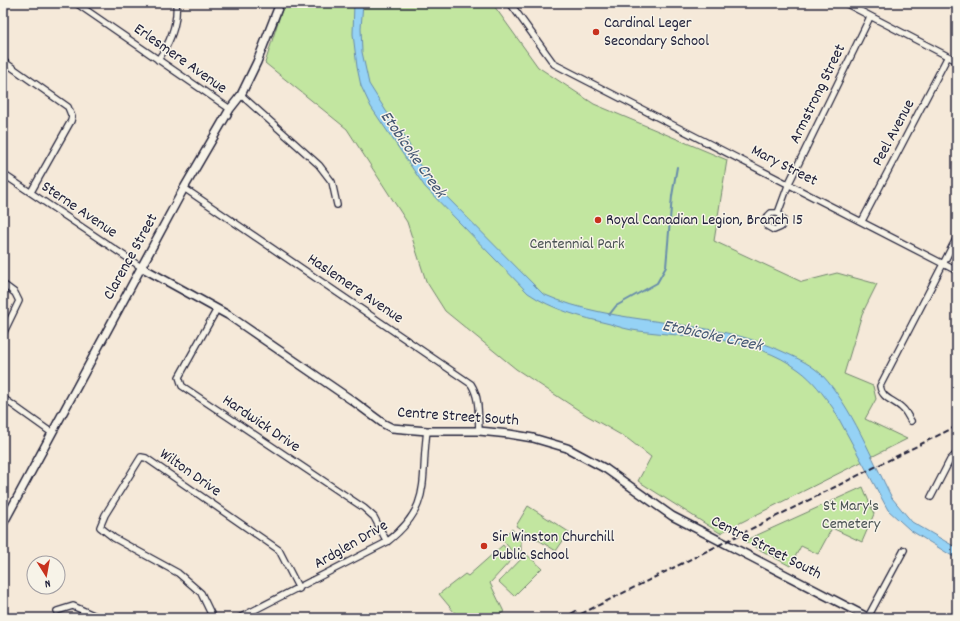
<svg xmlns="http://www.w3.org/2000/svg" width="960" height="621" font-family="Dekko,sans-serif">
<style>
.green{fill:#c2e6a0;stroke:#72846e}
.water{fill:#95d2f5;stroke:#678cab}
.lines{fill:none;stroke-linecap:round;stroke-linejoin:round}
.stream{stroke:#678cab;stroke-width:2}
.minor-casing{stroke:#22223b;stroke-width:8}
.tertiary-casing{stroke:#22223b;stroke-width:10}
.minor{stroke:#f7f3e8;stroke-width:5.5}
.tertiary{stroke:#f7f3e8;stroke-width:7}
.rail{stroke:#22223b;stroke-width:2;stroke-dasharray:6 3;stroke-linecap:butt}
.poi-dot{fill:#c8321e;stroke:#f7f3e8;stroke-width:1.5}
.labels{text-anchor:middle;dominant-baseline:central;stroke-width:3;stroke-linejoin:round;paint-order:stroke}
.poi-label{font-size:16px;fill:#22223b;stroke:#f7f3e8;text-anchor:start}
.street-label{font-size:16px;fill:#22223b;stroke:#f7f3e8}
.park-label{font-size:16px;fill:#4a5354;stroke:#f7f3e8}
.water-label{font-size:17px;font-style:italic;fill:#445773;stroke:#f7f3e8}
</style>
<rect width="100%" height="100%" fill="#f5e9d9"/>
<filter id="ink" filterUnits="userSpaceOnUse"><feTurbulence type="fractalNoise" baseFrequency=".025" numOctaves="2"/><feDisplacementMap in="SourceGraphic" scale="8" xChannelSelector="R" yChannelSelector="G"/><feConvolveMatrix kernelMatrix="1 2 1 2 8 2 1 2 1" color-interpolation-filters="sRGB"/></filter>
<g filter="url(#ink)">
<path class="green" d="M 284,3 L 492,3 L 538,67 L 594,104 L 727,160 L 714,241 L 802,282 L 837,273 L 877,284 L 862,314 L 844,374 L 873,386 L 876,399 L 865,419 L 907,439 L 720,533 L 638,481 L 651,457 L 628,439 L 586,415 L 516,369 L 445,311 L 426,281 L 407,222 L 347,129 L 265,63 Z
M 863,487 L 874,514 L 862,542 L 832,528 L 818,554 L 801,546 L 790,566 L 744,541 Z
M 528,506 L 569,532 L 556,551 L 516,526 Z
M 512,529 L 521,541 L 521,552 L 516,556 L 501,538 Z
M 503,545 L 513,558 L 490,583 L 504,612 L 492,618 L 459,618 L 439,594 L 465,574 L 468,576 Z
M 526,554 L 542,568 L 514,596 L 499,582 Z"/>
<path class="water" d="M 354,3 L 363,3 L 361,28 L 362,52 L 369,84 L 386,111 L 404,135 L 419,164 L 440,190 L 543,294 C 618,328 710,316 786,353 C 799,359 812,365 822,375 C 852,407 872,459 892,498 L 912,522 L 957,548 L 957,559 L 910,530 L 888,510 L 833,408 C 823,394 813,380 799,370 C 754,336 693,338 639,331 C 629,330 619,327 610,324 C 581,317 553,310 528,293 L 425,187 L 371,107 L 361,86 L 357,67 L 353,34 Z"/>
<g class="lines">
<path class="stream" d="M 609,315 L 616,306 L 657,283 L 666,267 L 672,196 L 677,167"/>
<g class="minor-casing">
<path id="minor" d="M 76,3 L 230,109
M 510,3 L 554,64 L 957,271
M 845,3 L 957,61
M 158,60 C 170,43 178,24 176,3
M 3,61 L 68,107 L 72,117 L 71,121 L 31,192
M 241,95 L 319,165 L 332,182 L 337,205
M 3,174 L 141,267
M 184,188 L 471,384 C 480,398 478,415 479,431
M 771,213 L 778,213 L 783,220 L 781,227 L 774,230 L 767,226 L 765,219 Z
M 778,213 L 789,183 L 870,17
M 862,221 L 948,56
M 3,284 L 15,293 L 19,301 L 3,334
M 217,309 L 179,377 L 182,386 L 364,508 L 374,517 L 387,542
M 3,398 L 52,433
M 911,421 C 908,417 906,411 902,408 C 894,400 882,399 880,386 L 957,237
M 931,497 L 950,460 L 957,453
M 57,611 L 73,606 L 100,618
M 868,617 L 904,550
M 213,618 L 201,593 L 178,573 L 114,538 L 100,527 L 105,515 L 141,457 L 146,458 L 279,550 L 299,589
M 239,618 L 387,542 C 433,506 420,481 427,431"/>
</g>
<g class="tertiary-casing">
<path id="tertiary" d="M 141,267 L 228,315 L 353,401 L 384,424 L 392,428 L 427,431 L 479,431 L 509,434 L 533,438 L 567,448 L 606,469 L 672,516 L 869,618
M 3,524 L 184,188 L 230,109 L 241,95 L 257,62 L 280,3"/>
</g>
<use href="#minor" class="minor"/>
<use href="#tertiary" class="tertiary"/>
<path class="rail" d="M 563,618 L 578,610
M 573,618 L 957,426"/>
</g>
</g>
<g class="poi-dot">
<circle cx="596" cy="32" r="4"/>
<circle cx="598" cy="220" r="4"/>
<circle cx="484" cy="546" r="4"/>
</g>
<g class="labels">
<g class="poi-label">
<text x="604" y="23">Cardinal Leger<tspan x="604" dy="18">Secondary School</tspan></text>
<text x="606" y="220">Royal Canadian Legion, Branch 15</text>
<text x="492" y="537">Sir Winston Churchill<tspan x="492" dy="18">Public School</tspan></text>
</g>
<g class="street-label">
<text transform="translate(180 59) rotate(35)">Erlesmere Avenue</text>
<text transform="translate(818 94) rotate(-64)">Armstrong Street</text>
<text transform="translate(894 133) rotate(-62)">Peel Avenue</text>
<text transform="translate(784 166) rotate(27)">Mary Street</text>
<text transform="translate(79 210) rotate(34)">Sterne Avenue</text>
<text transform="translate(131 257) rotate(-61)">Clarence Street</text>
<text transform="translate(355 289) rotate(34)">Haslemere Avenue</text>
<text transform="translate(458 417) rotate(4)">Centre Street South</text>
<text transform="translate(261 424) rotate(34)">Hardwick Drive</text>
<text transform="translate(190 473) rotate(35)">Wilton Drive</text>
<text transform="translate(351 545) rotate(-30)">Ardglen Drive</text>
<text transform="translate(766 548) rotate(27)">Centre Street South</text>
</g>
<g class="park-label">
<text x="577" y="244">Centennial Park</text>
<text x="851" y="506">St Mary's<tspan x="851" dy="18">Cemetery</tspan></text>
</g>
<g class="water-label">
<text transform="translate(412 155) rotate(55)">Etobicoke Creek</text>
<text transform="translate(712 337) rotate(12)">Etobicoke Creek</text>
</g>
</g>
<rect width="960" height="621" fill="none" stroke="#f7f3e8" stroke-width="16"/>
<rect x="8" y="8" width="944" height="605" fill="none" stroke="#22223b" stroke-width="1.5" filter="url(#ink)"/>
<g transform="translate(46 575) rotate(169)"><circle r="19" fill="#f7f3e8" stroke="#a29fa3"/>
<path d="M0-3L7 15L0 10L-7 15Z" fill="#c8321e"/>
<text y="-6" font-size="11" font-weight="bold" text-anchor="middle" fill="#22223b">N</text>
</g>
</svg>
